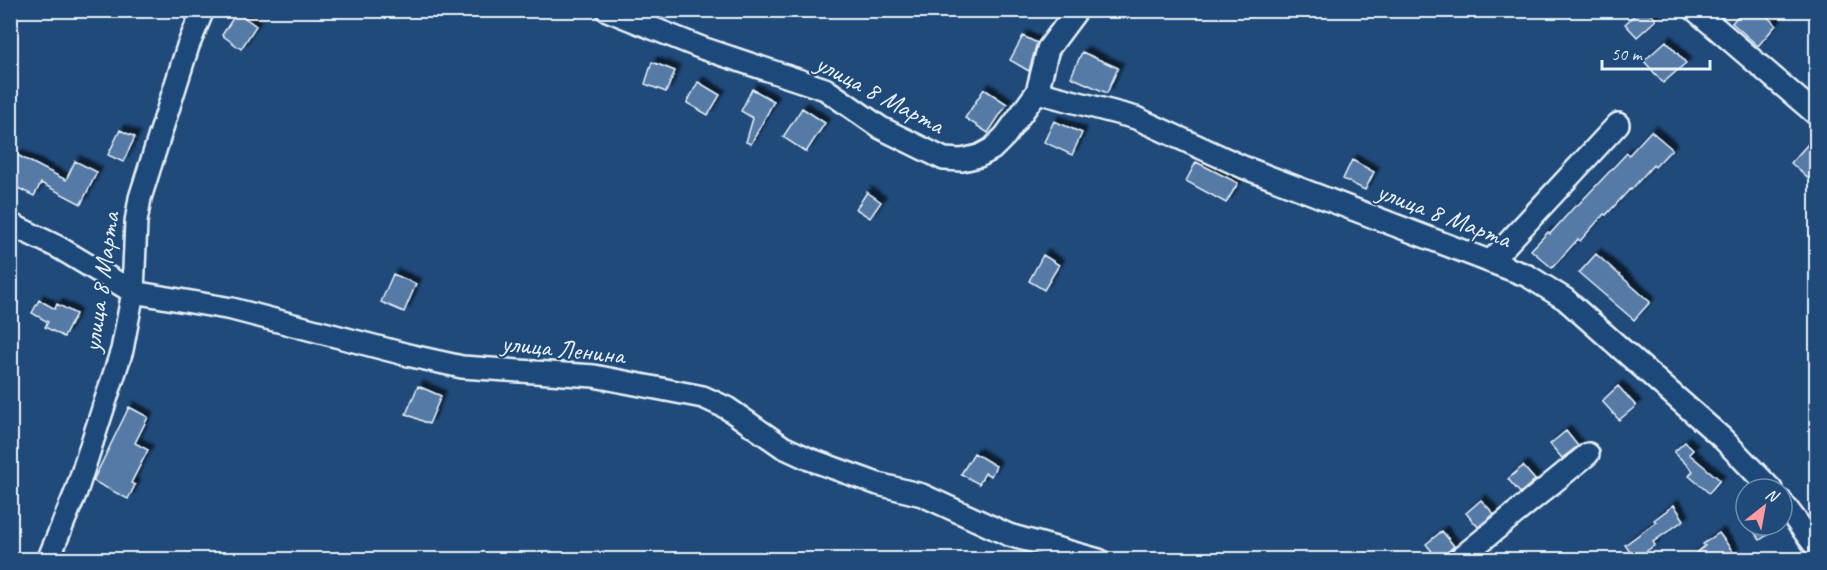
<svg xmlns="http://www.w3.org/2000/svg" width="1827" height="570" font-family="Caveat,sans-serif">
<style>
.building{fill:#577aa6;stroke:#e8f1f8;stroke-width:1.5;filter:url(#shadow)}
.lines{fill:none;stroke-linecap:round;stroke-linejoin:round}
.minor-casing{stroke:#e8f1f8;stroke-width:26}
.minor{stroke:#1f4a7a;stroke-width:21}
.labels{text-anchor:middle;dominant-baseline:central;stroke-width:4.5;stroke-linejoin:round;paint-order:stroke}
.street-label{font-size:26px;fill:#e8f1f8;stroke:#1f4a7a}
</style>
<defs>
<filter id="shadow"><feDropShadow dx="5" dy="-5" stdDeviation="1.5" flood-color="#0009"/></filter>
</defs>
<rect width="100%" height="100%" fill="#1f4a7a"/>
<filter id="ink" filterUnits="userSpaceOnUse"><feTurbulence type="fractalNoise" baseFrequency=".0167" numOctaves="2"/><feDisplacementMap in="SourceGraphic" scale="12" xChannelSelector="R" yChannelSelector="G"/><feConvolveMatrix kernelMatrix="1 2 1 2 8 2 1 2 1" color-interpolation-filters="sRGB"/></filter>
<g filter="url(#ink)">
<path class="building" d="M 1640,10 L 1648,10 L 1656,20 L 1637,37 L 1625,24 Z
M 1743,10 L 1760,10 L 1776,25 L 1758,46 L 1732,23 Z
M 237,12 L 256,26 L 241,49 L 222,35 Z
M 1023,36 L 1037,43 L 1029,71 L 1010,60 Z
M 1666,41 L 1686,63 L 1663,83 L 1644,61 Z
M 1082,52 L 1118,68 L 1107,93 L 1071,77 Z
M 652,62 L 675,71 L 666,92 L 645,84 Z
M 698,82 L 720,95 L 708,115 L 687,103 Z
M 752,89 L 774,101 L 751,144 L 746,142 L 753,118 L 741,111 Z
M 984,89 L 1007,104 L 988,133 L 965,118 Z
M 802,108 L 825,123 L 806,152 L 783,137 Z
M 1054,121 L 1082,133 L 1072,155 L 1044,142 Z
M 120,130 L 135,137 L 123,162 L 108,155 Z
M 1651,131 L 1672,149 L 1655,167 L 1653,165 L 1631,190 L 1630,189 L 1606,215 L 1604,214 L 1580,241 L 1578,239 L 1552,268 L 1531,250 L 1548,232 L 1550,234 L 1576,205 L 1577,206 L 1627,153 L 1629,155 Z
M 1816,135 L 1816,185 L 1791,163 Z
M 17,155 L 66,180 L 75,161 L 97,172 L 81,204 L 41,183 L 34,196 L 10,184 L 10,167 Z
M 1352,160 L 1374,172 L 1365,190 L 1343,179 Z
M 1196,162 L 1238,183 L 1226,203 L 1186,181 Z
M 867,192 L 881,202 L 870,218 L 856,209 Z
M 1596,254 L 1650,302 L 1634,320 L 1579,273 Z
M 1043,255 L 1059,265 L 1044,290 L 1029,281 Z
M 393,274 L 416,284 L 404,312 L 381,302 Z
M 39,300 L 55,309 L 57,304 L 76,314 L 64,337 L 45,327 L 48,322 L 32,313 Z
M 418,386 L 441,396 L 429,424 L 406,414 Z
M 1618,386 L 1636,406 L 1619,420 L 1602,401 Z
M 129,407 L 148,417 L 135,443 L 148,450 L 131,483 L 135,485 L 128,499 L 93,481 Z
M 1566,431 L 1578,446 L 1562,458 L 1550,444 Z
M 1685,442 L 1693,450 L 1689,454 L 1720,480 L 1709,493 L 1689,476 L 1693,471 L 1674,452 Z
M 974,453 L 996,466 L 991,476 L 985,473 L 979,484 L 961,474 Z
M 1523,466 L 1535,480 L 1520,493 L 1508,479 Z
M 1481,500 L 1494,514 L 1478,527 L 1466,513 Z
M 1674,505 L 1684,520 L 1653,542 L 1655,545 L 1635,559 L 1625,545 L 1656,522 L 1654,520 Z
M 1749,525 L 1782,525 L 1760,540 Z
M 1442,531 L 1454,546 L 1439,560 L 1426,544 Z
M 1719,533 L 1734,553 L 1725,560 L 1687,560 L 1705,546 L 1703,544 Z"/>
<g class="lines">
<g class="minor-casing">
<path id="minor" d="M 607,10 L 702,48 L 825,89 L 881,128 L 944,159 L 962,160 L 979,156 L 992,149 L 1005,136 L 1037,92 L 1048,49 L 1077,10
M 1695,10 L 1816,114
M 1037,92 L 1136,118 L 1243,167 L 1528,276 L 1565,299 L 1722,438 L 1771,489
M 10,224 L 58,247 L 133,292 L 232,309 L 412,356 L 462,367 L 594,376 L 703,397 L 727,408 L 783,447 L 809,459 L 878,484 L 922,495 L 1009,535 L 1099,560
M 1491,261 L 1618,124
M 1782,502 L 1816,547
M 48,560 L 76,492 L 122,350 L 133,292 L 136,222 L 140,198 L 188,46 L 203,10
M 1458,560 L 1588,454"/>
</g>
<use href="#minor" class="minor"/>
</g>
</g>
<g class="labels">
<g class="street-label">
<text transform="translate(880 94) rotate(28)">улица 8 Марта</text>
<text transform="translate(1444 215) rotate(21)">улица 8 Марта</text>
<text transform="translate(101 282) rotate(-82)">улица 8 Марта</text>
<text transform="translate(563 349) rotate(6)">улица Ленина</text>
</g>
</g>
<rect width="1827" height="570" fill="none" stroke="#1f4a7a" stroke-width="36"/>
<rect x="18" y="18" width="1791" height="534" fill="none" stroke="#e8f1f8" stroke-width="2" filter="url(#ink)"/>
<g transform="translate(1764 507) rotate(31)"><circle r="28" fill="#1f4a7a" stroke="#6f8dac" stroke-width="1.5"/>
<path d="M0-4.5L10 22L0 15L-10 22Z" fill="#ff9aa2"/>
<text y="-9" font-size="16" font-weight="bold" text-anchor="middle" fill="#e8f1f8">N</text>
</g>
<path d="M1602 60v9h108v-9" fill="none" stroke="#e8f1f8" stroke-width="3"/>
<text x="1611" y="60" font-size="18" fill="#e8f1f8" stroke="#1f4a7a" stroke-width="4.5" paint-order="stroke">50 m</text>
</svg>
